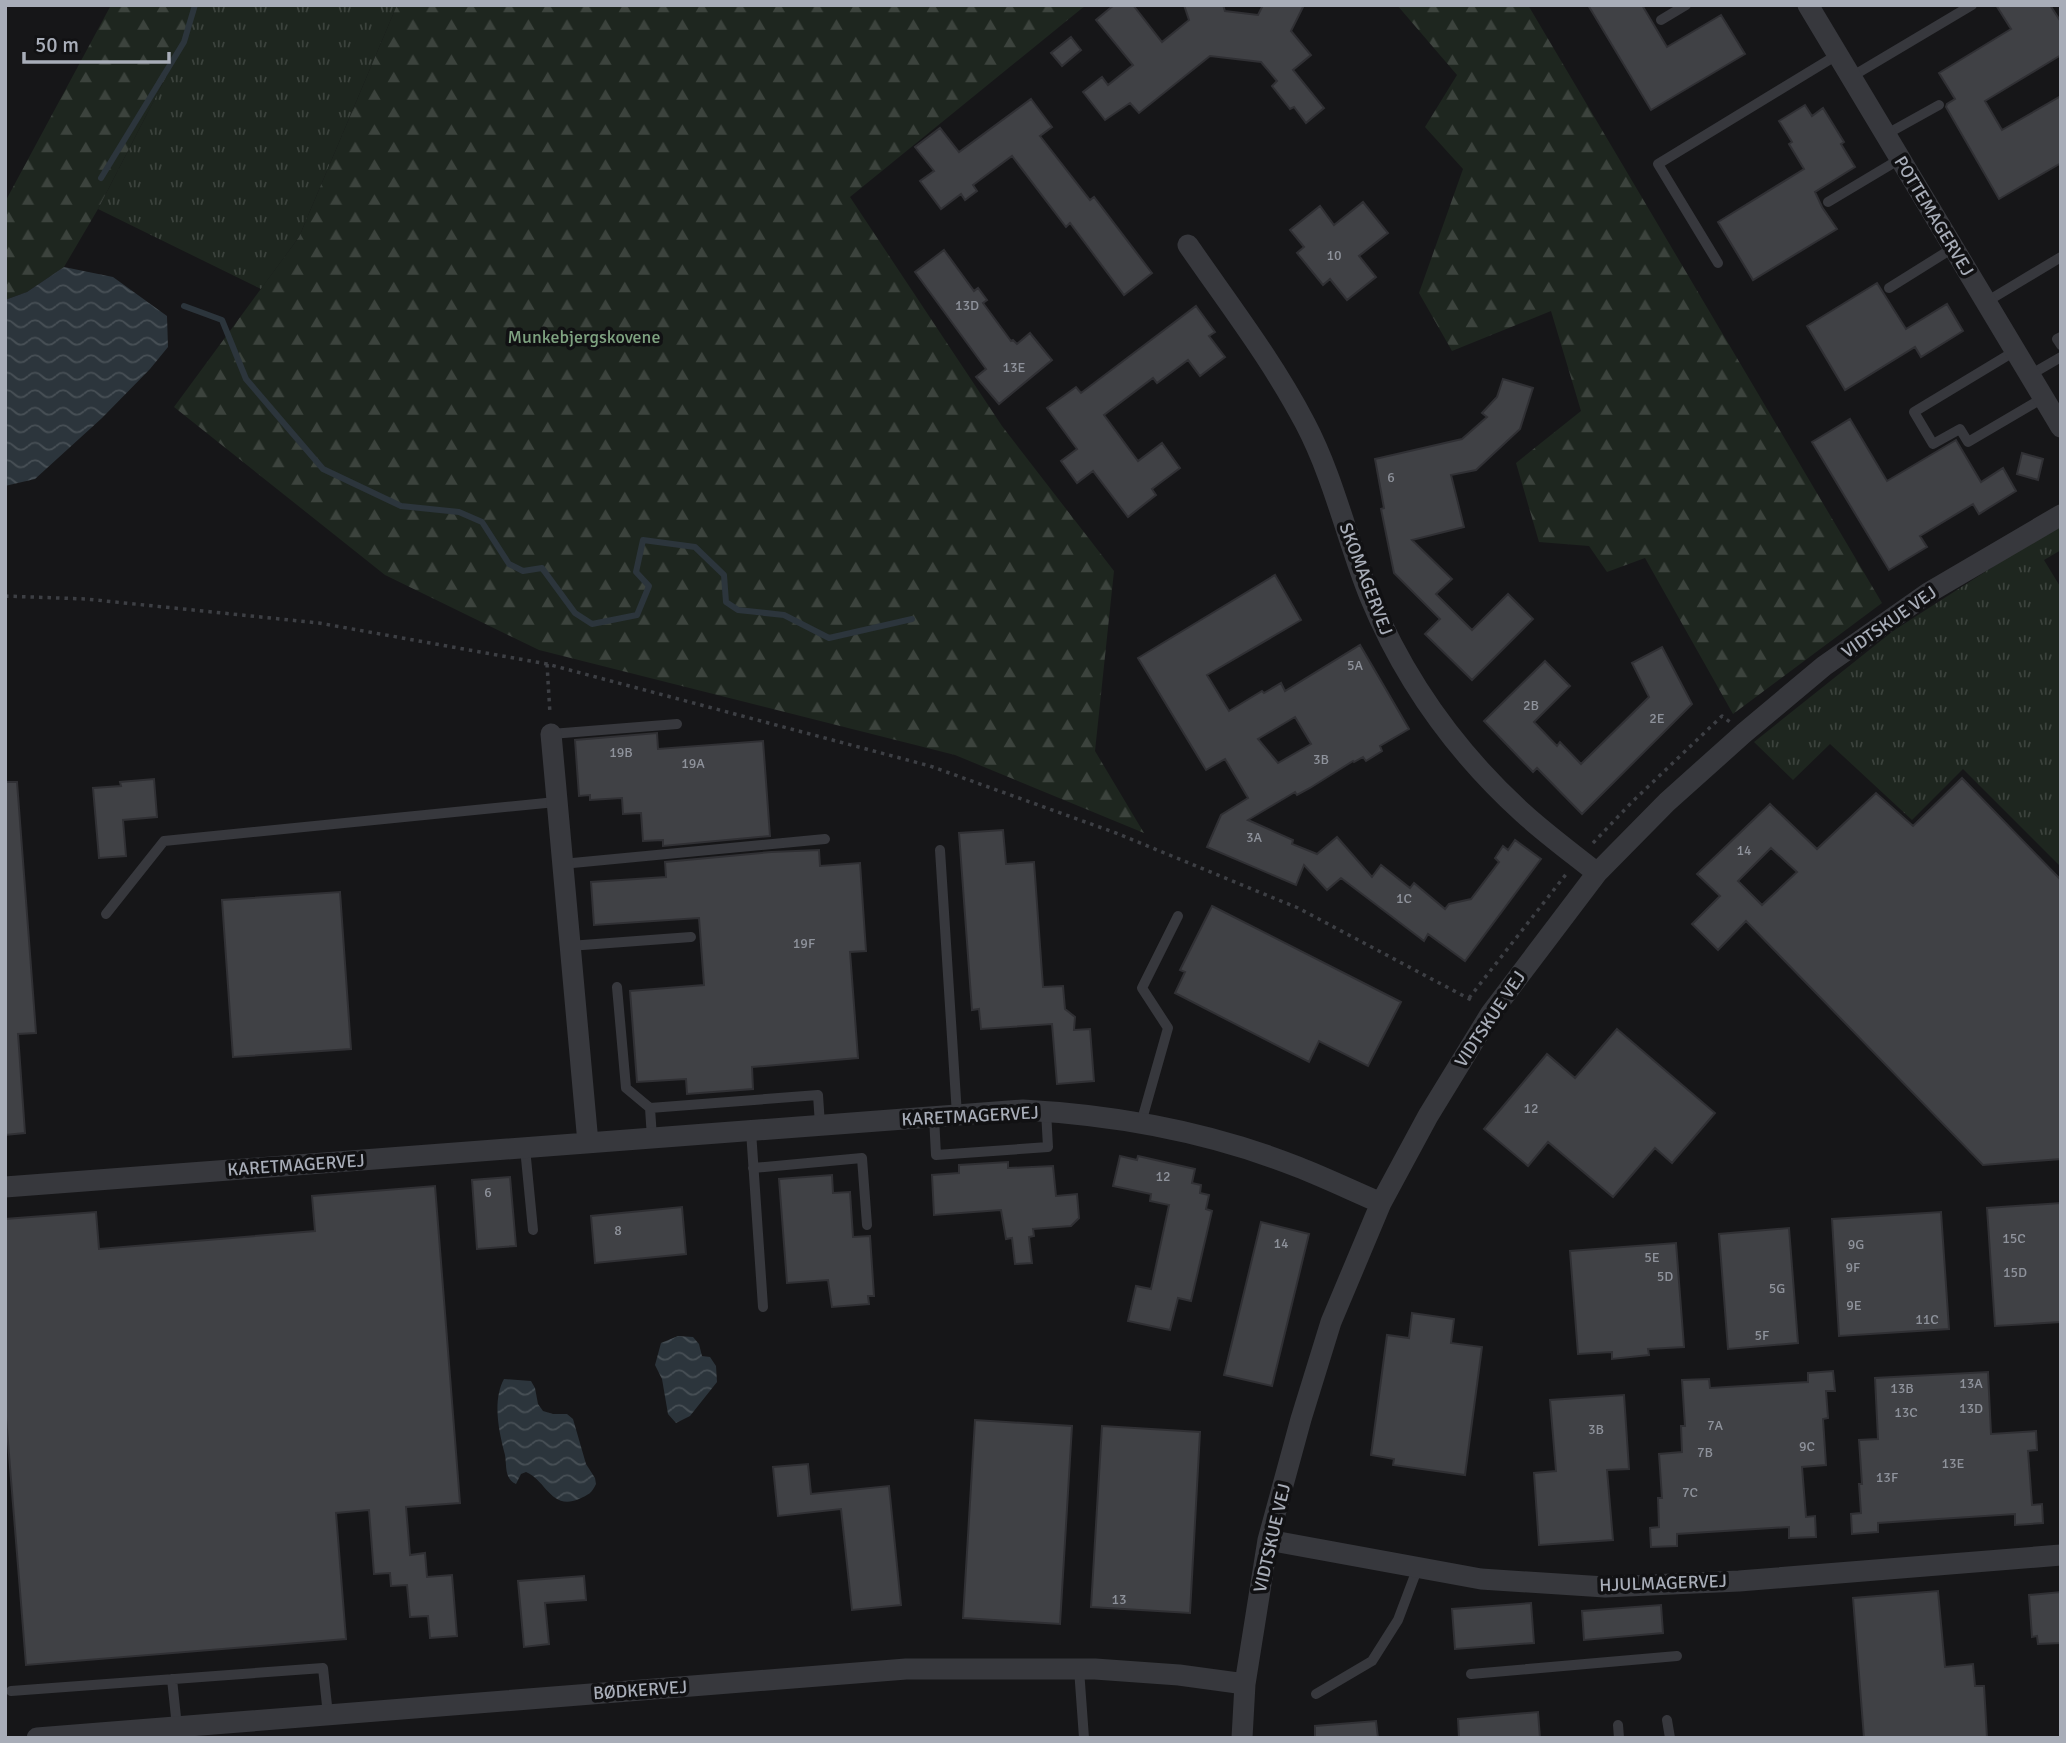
<svg xmlns="http://www.w3.org/2000/svg" width="2066" height="1743" font-family="Signika,sans-serif">
<style>
.grass{fill:url(#grass-tufts)}
.forest{fill:url(#forest-firs)}
.water{fill:url(#water-waves)}
.lines{fill:none;stroke-linecap:round;stroke-linejoin:round}
.stream{stroke:#2c353c;stroke-width:6}
.building{fill:#404145;stroke:#303034;stroke-width:2;fill-rule:evenodd}
.path{stroke:#3d3f44;stroke-width:3.5;stroke-dasharray:3.5 5;stroke-linecap:butt}
.lane{stroke:#37383d;stroke-width:10}
.street{stroke:#37383d;stroke-width:21}
.labels{text-anchor:middle;dominant-baseline:central;stroke-width:7;stroke-linejoin:round;paint-order:stroke}
.number-label{font-size:14px;fill:#8e929b}
.street-label{font-size:18px;fill:#a8adb8;stroke:#111113}
.park-label{font-size:18px;fill:#7fa381;stroke:#111113}
</style>
<defs>
<pattern id="grass-tufts" width="24" height="20" patternUnits="userSpaceOnUse" patternTransform="scale(1.75)"><rect width="24" height="20" fill="#1e261f"/><path d="M3 7l-1-3M5 7V3M7 7l1-3M15 17l-1-3M17 17v-4M19 17l1-3" fill="none" stroke="#3c433d"/></pattern>
<pattern id="forest-firs" width="22" height="20" patternUnits="userSpaceOnUse" patternTransform="scale(1.75)"><rect width="22" height="20" fill="#1e261f"/><path d="M5 1l3.5 6h-7zM16 11l3.5 6h-7z" fill="#3c433d"/></pattern>
<pattern id="water-waves" width="16" height="10" patternUnits="userSpaceOnUse" patternTransform="scale(1.75)"><rect width="16" height="10" fill="#2c353c"/><path d="M0 5q4-4 8 0t8 0" fill="none" stroke="#485056"/></pattern>
</defs>
<rect width="100%" height="100%" fill="#161618"/>
<path class="grass" d="M 195,5 L 397,5 L 299,237 L 261,289 L 98,209 L 184,42 Z
M 2061,525 L 2061,550 L 2044,560 L 2061,588 L 2061,867 L 1963,769 L 1912,820 L 1830,744 L 1793,780 L 1754,742 L 1893,631 L 2030,543 Z"/>
<path class="forest" d="M 111,5 L 195,5 L 184,42 L 98,209 L 64,267 L 27,292 L 5,300 L 5,202 Z
M 397,5 L 1086,5 L 850,197 L 1002,426 L 1114,571 L 1095,751 L 1144,833 L 955,755 L 539,650 L 385,575 L 174,407 L 299,237 Z
M 1397,5 L 1528,5 L 1882,603 L 1733,714 L 1645,558 L 1607,572 L 1589,546 L 1539,542 L 1516,463 L 1581,411 L 1551,311 L 1452,351 L 1419,293 L 1463,169 L 1425,127 L 1457,75 Z"/>
<path class="water" d="M 64,267 L 113,277 L 167,316 L 168,347 L 150,369 L 102,418 L 35,479 L 5,486 L 5,300 L 27,292 Z
M 678,1336 L 693,1337 L 699,1344 L 702,1356 L 710,1357 L 716,1366 L 717,1382 L 690,1416 L 676,1423 L 668,1414 L 662,1379 L 655,1365 L 661,1343 Z
M 504,1379 L 531,1381 L 535,1388 L 538,1404 L 543,1411 L 553,1414 L 567,1414 L 573,1419 L 586,1464 L 595,1478 L 596,1484 C 592,1493 588,1495 579,1499 C 551,1511 546,1480 526,1472 L 521,1474 L 516,1484 C 504,1478 507,1467 505,1455 C 499,1432 492,1401 504,1379 Z"/>
<g class="lines">
<path class="stream" d="M 101,178 L 184,42 L 195,5
M 184,306 L 222,320 L 246,379 L 323,469 L 401,506 L 459,512 L 482,522 L 509,564 L 523,571 L 542,568 L 575,613 L 592,624 L 637,615 L 649,586 L 636,572 L 643,540 L 695,547 L 724,575 L 726,602 L 738,610 L 784,615 L 829,638 L 912,619"/>
</g>
<path class="building" d="M 1114,5 L 1133,5 L 1162,42 L 1189,20 L 1184,5 L 1223,5 L 1225,11 L 1258,15 L 1263,5 L 1304,5 L 1291,31 L 1311,55 L 1293,70 L 1324,108 L 1306,123 L 1294,107 L 1290,109 L 1272,86 L 1277,81 L 1261,62 L 1210,56 L 1139,113 L 1130,103 L 1105,120 L 1083,92 L 1102,77 L 1108,85 L 1133,65 L 1096,20 Z
M 1588,5 L 1642,5 L 1667,47 L 1721,15 L 1745,54 L 1651,110 Z
M 1996,5 L 2050,5 L 2061,22 L 2061,55 L 1985,101 L 2002,130 L 2061,96 L 2061,163 L 1999,199 L 1946,107 L 1947,104 L 1955,99 L 1939,73 L 2011,29 Z
M 1071,37 L 1081,50 L 1062,66 L 1051,53 Z
M 1031,99 L 1052,127 L 1040,136 L 1090,200 L 1094,197 L 1152,273 L 1124,295 L 1070,223 L 1066,227 L 1012,156 L 973,185 L 977,191 L 965,200 L 961,194 L 941,209 L 920,181 L 934,171 L 915,147 L 940,128 L 959,152 Z
M 1805,105 L 1812,116 L 1823,108 L 1844,142 L 1841,144 L 1855,167 L 1815,192 L 1822,207 L 1837,229 L 1753,280 L 1718,222 L 1804,169 L 1789,144 L 1792,142 L 1779,121 Z
M 1363,202 L 1388,233 L 1359,256 L 1376,277 L 1347,300 L 1330,279 L 1323,285 L 1297,253 L 1304,247 L 1290,230 L 1320,206 L 1334,225 Z
M 944,250 L 974,291 L 978,288 L 987,300 L 983,303 L 1011,341 L 1013,340 L 1017,344 L 1030,333 L 1052,360 L 999,404 L 976,377 L 986,369 L 915,272 Z
M 1877,283 L 1906,329 L 1947,304 L 1963,331 L 1921,357 L 1915,347 L 1845,390 L 1807,326 Z
M 1196,306 L 1215,332 L 1209,336 L 1225,357 L 1200,376 L 1188,360 L 1157,383 L 1153,378 L 1104,415 L 1138,461 L 1162,443 L 1180,468 L 1152,489 L 1156,495 L 1128,517 L 1093,471 L 1077,483 L 1061,461 L 1077,449 L 1047,408 L 1076,387 L 1081,393 Z
M 1503,379 L 1533,388 L 1520,429 L 1476,470 L 1451,475 L 1464,527 L 1412,540 L 1452,579 L 1436,594 L 1472,630 L 1508,594 L 1533,619 L 1472,680 L 1425,634 L 1440,619 L 1394,573 L 1381,509 L 1384,508 L 1375,459 L 1462,439 L 1487,417 L 1482,413 L 1497,397 Z
M 1850,419 L 1887,481 L 1956,440 L 1981,482 L 2003,468 L 2016,491 L 1979,514 L 1973,504 L 1920,536 L 1927,547 L 1889,570 L 1812,442 Z
M 2022,453 L 2043,459 L 2038,480 L 2017,474 Z
M 1275,575 L 1301,620 L 1207,675 L 1229,711 L 1262,691 L 1264,693 L 1281,683 L 1285,691 L 1360,645 L 1409,729 L 1380,746 L 1382,751 L 1366,761 L 1363,757 L 1354,762 L 1353,761 L 1310,788 L 1297,795 L 1295,792 L 1248,820 L 1293,840 L 1292,844 L 1317,854 L 1337,837 L 1372,877 L 1381,865 L 1410,888 L 1414,883 L 1445,909 L 1449,904 L 1471,899 L 1499,862 L 1495,858 L 1503,846 L 1508,850 L 1515,840 L 1541,859 L 1465,961 L 1428,934 L 1424,941 L 1341,878 L 1327,890 L 1304,865 L 1296,885 L 1207,847 L 1221,815 L 1248,798 L 1225,759 L 1206,770 L 1138,658 ZM 1295,717 L 1311,744 L 1278,763 L 1258,739 Z
M 1662,647 L 1692,704 L 1582,814 L 1537,768 L 1533,772 L 1484,721 L 1545,661 L 1570,686 L 1534,722 L 1557,746 L 1560,742 L 1581,764 L 1649,697 L 1632,663 Z
M 657,733 L 658,749 L 763,741 L 770,836 L 663,846 L 663,840 L 643,841 L 641,813 L 623,814 L 622,798 L 590,800 L 590,795 L 579,796 L 575,740 Z
M 1962,778 L 2061,880 L 2061,1159 L 1983,1165 L 1746,921 L 1718,950 L 1692,924 L 1720,896 L 1697,874 L 1770,804 L 1817,849 L 1876,793 L 1913,826 ZM 1771,848 L 1797,872 L 1762,905 L 1738,881 Z
M 154,779 L 157,817 L 123,820 L 126,856 L 99,858 L 93,788 L 121,786 L 120,782 Z
M 5,782 L 17,782 L 36,1033 L 18,1034 L 25,1133 L 5,1135 Z
M 1003,830 L 1006,864 L 1034,862 L 1043,987 L 1063,986 L 1065,1009 L 1075,1017 L 1074,1030 L 1090,1029 L 1094,1081 L 1057,1084 L 1052,1024 L 981,1029 L 979,1009 L 972,1010 L 959,833 Z
M 819,850 L 820,866 L 860,863 L 866,951 L 850,952 L 858,1058 L 752,1067 L 753,1089 L 687,1094 L 686,1079 L 637,1082 L 630,991 L 704,985 L 699,918 L 594,925 L 591,882 L 666,877 L 665,862 L 771,852 Z
M 340,892 L 351,1049 L 233,1057 L 222,900 Z
M 1212,906 L 1401,1002 L 1368,1066 L 1319,1041 L 1309,1062 L 1175,993 L 1185,972 L 1180,970 Z
M 1617,1029 L 1715,1113 L 1672,1163 L 1655,1148 L 1613,1197 L 1548,1142 L 1528,1166 L 1484,1129 L 1547,1054 L 1575,1078 Z
M 1120,1156 L 1137,1160 L 1138,1156 L 1195,1169 L 1192,1183 L 1201,1185 L 1200,1193 L 1209,1195 L 1206,1209 L 1212,1211 L 1191,1301 L 1178,1298 L 1170,1330 L 1128,1321 L 1136,1286 L 1151,1289 L 1169,1205 L 1150,1201 L 1151,1194 L 1113,1186 Z
M 1008,1162 L 1008,1168 L 1053,1166 L 1056,1196 L 1077,1194 L 1079,1218 L 1071,1226 L 1033,1229 L 1034,1236 L 1029,1237 L 1032,1263 L 1015,1264 L 1012,1238 L 1006,1239 L 1001,1210 L 934,1215 L 932,1175 L 959,1173 L 959,1165 Z
M 832,1175 L 833,1193 L 850,1192 L 853,1237 L 870,1236 L 874,1296 L 868,1296 L 869,1304 L 832,1307 L 828,1280 L 787,1283 L 779,1179 Z
M 510,1177 L 516,1246 L 477,1249 L 472,1180 Z
M 435,1186 L 460,1503 L 406,1507 L 410,1555 L 425,1553 L 427,1577 L 452,1575 L 457,1636 L 430,1638 L 428,1616 L 410,1617 L 407,1585 L 391,1586 L 390,1573 L 374,1574 L 369,1510 L 336,1513 L 346,1639 L 26,1665 L 5,1405 L 5,1219 L 96,1212 L 99,1249 L 315,1231 L 312,1196 Z
M 2061,1203 L 2061,1322 L 1995,1326 L 1987,1208 Z
M 682,1207 L 686,1254 L 595,1263 L 591,1216 Z
M 1941,1212 L 1949,1329 L 1839,1336 L 1832,1219 Z
M 1261,1222 L 1309,1234 L 1272,1386 L 1224,1375 Z
M 1789,1228 L 1798,1343 L 1728,1349 L 1719,1234 Z
M 1676,1243 L 1684,1347 L 1648,1349 L 1649,1355 L 1612,1359 L 1612,1352 L 1578,1354 L 1570,1251 Z
M 1412,1313 L 1454,1319 L 1451,1343 L 1482,1347 L 1465,1475 L 1393,1465 L 1394,1459 L 1371,1455 L 1387,1335 L 1409,1338 Z
M 1833,1371 L 1835,1391 L 1826,1391 L 1828,1418 L 1823,1419 L 1826,1465 L 1802,1467 L 1806,1517 L 1815,1516 L 1816,1537 L 1789,1538 L 1789,1527 L 1677,1534 L 1677,1546 L 1651,1547 L 1650,1528 L 1659,1527 L 1658,1498 L 1662,1498 L 1659,1454 L 1682,1452 L 1681,1426 L 1685,1426 L 1682,1380 L 1709,1379 L 1710,1388 L 1808,1382 L 1808,1373 Z
M 1988,1372 L 1991,1434 L 2036,1431 L 2037,1450 L 2028,1451 L 2032,1505 L 2042,1504 L 2043,1523 L 2015,1525 L 2015,1514 L 1878,1523 L 1878,1532 L 1852,1534 L 1851,1514 L 1861,1513 L 1859,1484 L 1862,1484 L 1859,1440 L 1878,1439 L 1875,1378 Z
M 1624,1395 L 1629,1469 L 1607,1470 L 1613,1540 L 1539,1545 L 1534,1473 L 1556,1471 L 1550,1400 Z
M 975,1420 L 1072,1426 L 1060,1624 L 963,1618 Z
M 1102,1426 L 1200,1432 L 1190,1613 L 1091,1607 Z
M 808,1464 L 811,1494 L 889,1486 L 901,1605 L 852,1610 L 841,1509 L 778,1516 L 773,1467 Z
M 584,1576 L 586,1600 L 545,1603 L 549,1644 L 524,1647 L 518,1581 Z
M 1938,1591 L 1945,1667 L 1973,1664 L 1975,1686 L 1984,1686 L 1987,1738 L 1864,1738 L 1853,1598 Z
M 2061,1592 L 2061,1643 L 2038,1644 L 2037,1636 L 2032,1637 L 2029,1595 Z
M 1531,1603 L 1534,1643 L 1455,1649 L 1452,1609 Z
M 1661,1605 L 1663,1633 L 1584,1640 L 1582,1611 Z
M 1538,1712 L 1540,1738 L 1459,1738 L 1458,1719 Z
M 1376,1721 L 1378,1738 L 1315,1738 L 1315,1726 Z"/>
<g class="lines">
<path class="path" d="M 5,596 L 86,599 L 319,623 L 547,664 L 930,766 L 1116,833 L 1298,908 L 1475,1002
M 547,664 L 550,714
M 1593,843 L 1632,802 L 1722,716 L 1730,722
M 1469,998 L 1567,873"/>
<path class="lane" d="M 1661,20 L 1686,5
M 1851,77 L 1972,5
M 1885,135 L 1939,105
M 1828,202 L 1900,159
M 1718,263 L 1658,164 L 1837,55
M 1889,288 L 1953,248
M 1986,302 L 2061,257
M 2061,337 L 2057,339 L 2061,345
M 2015,351 L 1914,412 L 1933,444 L 1960,429 L 1968,442 L 2043,398
M 2030,375 L 2061,357
M 551,734 L 677,724
M 940,850 L 957,1115
M 562,864 L 825,839
M 106,914 L 164,841 L 556,802
M 569,946 L 691,937
M 617,987 L 626,1088 L 650,1108
M 934,1117 L 936,1155 L 1048,1147 L 1046,1111
M 1141,1123 L 1168,1028 L 1142,988 L 1178,916
M 751,1131 L 763,1307
M 652,1138 L 650,1108 L 818,1095 L 820,1125
M 525,1148 L 533,1230
M 753,1168 L 862,1158 L 867,1225
M 1079,1669 L 1084,1738
M 1471,1674 L 1677,1656
M 172,1679 L 177,1727
M 11,1691 L 323,1668 L 328,1715
M 1316,1694 L 1372,1661 L 1398,1620 L 1418,1567
M 1667,1720 L 1670,1738
M 1618,1725 L 1619,1738"/>
<path class="street" d="M 1808,5 L 2061,427
M 1188,245 C 1228,303 1272,360 1305,423 C 1334,478 1347,540 1370,597 C 1404,679 1457,753 1523,813 C 1546,834 1572,853 1597,873
M 551,734 L 588,1143
M 5,1187 L 1023,1110 C 1116,1115 1210,1132 1298,1167 C 1326,1178 1353,1191 1381,1203
M 1268,1540 L 1481,1579 L 1605,1587 L 1739,1581 L 2061,1555
M 37,1738 L 906,1669 L 1095,1669 L 1179,1675 L 1245,1684
M 1242,1738 L 1245,1684 L 1268,1540 L 1301,1419 L 1331,1322 L 1381,1203 L 1428,1116 L 1491,1013 L 1597,873 L 1667,802 L 1744,733 L 1824,666 L 1928,593 L 2061,515"/>
</g>
<g class="labels">
<g class="number-label">
<text x="1334" y="255">10</text>
<text x="967" y="305">13D</text>
<text x="1014" y="367">13E</text>
<text x="1391" y="477">6</text>
<text x="1355" y="665">5A</text>
<text x="1531" y="705">2B</text>
<text x="1657" y="718">2E</text>
<text x="621" y="752">19B</text>
<text x="1321" y="759">3B</text>
<text x="693" y="763">19A</text>
<text x="1254" y="837">3A</text>
<text x="1744" y="850">14</text>
<text x="1404" y="898">1C</text>
<text x="804" y="943">19F</text>
<text x="1531" y="1108">12</text>
<text x="1163" y="1176">12</text>
<text x="488" y="1192">6</text>
<text x="618" y="1230">8</text>
<text x="2014" y="1238">15C</text>
<text x="1281" y="1243">14</text>
<text x="1856" y="1244">9G</text>
<text x="1652" y="1257">5E</text>
<text x="1853" y="1267">9F</text>
<text x="2015" y="1272">15D</text>
<text x="1665" y="1276">5D</text>
<text x="1777" y="1288">5G</text>
<text x="1854" y="1305">9E</text>
<text x="1927" y="1319">11C</text>
<text x="1762" y="1335">5F</text>
<text x="1971" y="1383">13A</text>
<text x="1902" y="1388">13B</text>
<text x="1971" y="1408">13D</text>
<text x="1906" y="1412">13C</text>
<text x="1715" y="1425">7A</text>
<text x="1596" y="1429">3B</text>
<text x="1807" y="1446">9C</text>
<text x="1705" y="1452">7B</text>
<text x="1953" y="1463">13E</text>
<text x="1887" y="1477">13F</text>
<text x="1690" y="1492">7C</text>
<text x="1119" y="1599">13</text>
</g>
<g class="street-label">
<text transform="translate(1934 216) rotate(59)">POTTEMAGERVEJ</text>
<text transform="translate(1366 579) rotate(69)">SKOMAGERVEJ</text>
<text transform="translate(1889 622) rotate(-35)">VIDTSKUE VEJ</text>
<text transform="translate(1490 1019) rotate(-56)">VIDTSKUE VEJ</text>
<text transform="translate(970 1116) rotate(-3)">KARETMAGERVEJ</text>
<text transform="translate(296 1165) rotate(-4)">KARETMAGERVEJ</text>
<text transform="translate(1272 1538) rotate(-77)">VIDTSKUE VEJ</text>
<text transform="translate(1663 1583) rotate(-2)">HJULMAGERVEJ</text>
<text transform="translate(640 1690) rotate(-4)">BØDKERVEJ</text>
</g>
<g class="park-label">
<text x="584" y="337">Munkebjergskovene</text>
</g>
</g>
<rect width="2066" height="1743" fill="none" stroke="#a8adb8" stroke-width="14"/>
<path d="M24 52v10h145v-10" fill="none" stroke="#a8adb8" stroke-width="3.5"/>
<text x="35" y="52" font-size="21" fill="#a8adb8" stroke="#111113" stroke-width="5" paint-order="stroke">50 m</text>
</svg>
